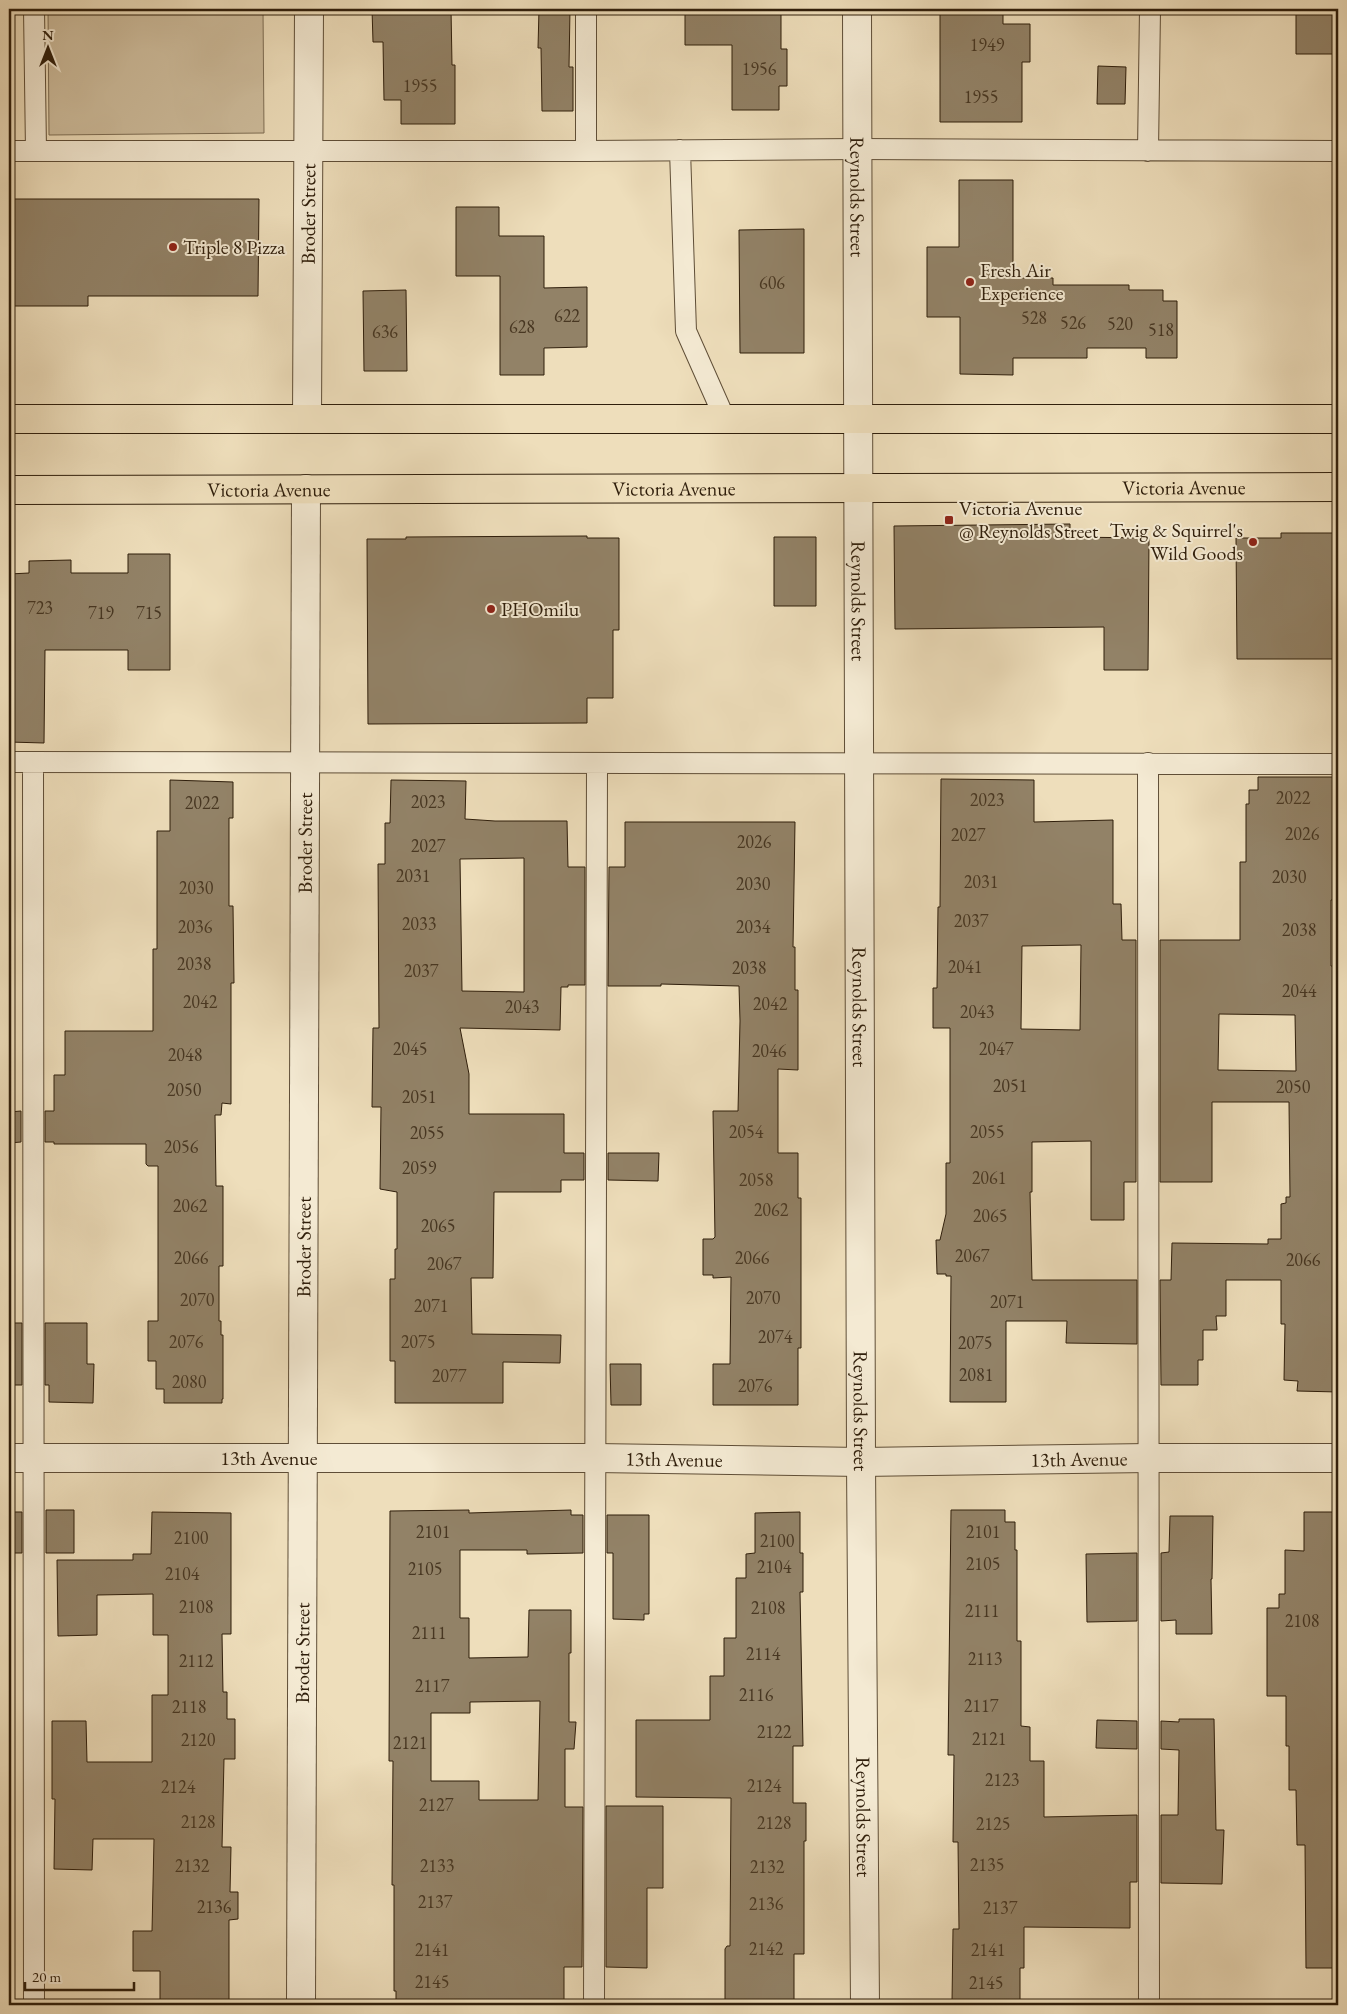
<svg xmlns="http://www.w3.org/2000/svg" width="1347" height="2014" font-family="'EB Garamond',serif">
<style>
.green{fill:#cebd9d;stroke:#7e6e54}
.building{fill:#928267;stroke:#2f1e0b;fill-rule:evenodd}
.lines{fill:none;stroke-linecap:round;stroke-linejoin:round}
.lane-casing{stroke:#5f4e37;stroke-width:22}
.street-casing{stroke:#5f4e37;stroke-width:30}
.primary-casing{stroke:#2f1e0b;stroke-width:30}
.lane{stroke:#f4ead3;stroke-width:20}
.street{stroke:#f4ead3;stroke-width:28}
.primary{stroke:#eedebb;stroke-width:28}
.poi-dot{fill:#8f2418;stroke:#f4ead3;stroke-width:2}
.labels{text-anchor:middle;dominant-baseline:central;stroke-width:4;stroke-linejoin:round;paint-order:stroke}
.number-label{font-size:18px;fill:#483722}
.street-label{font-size:20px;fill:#2f1e0b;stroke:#f4ead3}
.poi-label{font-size:20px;fill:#2f1e0b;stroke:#f4ead3;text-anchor:start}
</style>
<rect width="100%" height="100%" fill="#eedebb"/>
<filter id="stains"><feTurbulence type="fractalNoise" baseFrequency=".004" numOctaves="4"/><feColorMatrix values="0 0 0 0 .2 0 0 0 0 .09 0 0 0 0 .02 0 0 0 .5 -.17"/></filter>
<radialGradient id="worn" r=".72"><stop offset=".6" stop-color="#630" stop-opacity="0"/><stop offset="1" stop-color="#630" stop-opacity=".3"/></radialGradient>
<path class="green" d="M 48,9 L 263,9 L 264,133 L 49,135 Z"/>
<path class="building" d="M 372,9 L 451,9 L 452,65 L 455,65 L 455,124 L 401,124 L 401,100 L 384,100 L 383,42 L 373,42 Z
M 539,9 L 570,9 L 569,67 L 573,67 L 573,111 L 542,111 L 541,48 L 538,48 Z
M 685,9 L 781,9 L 781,49 L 787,49 L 787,86 L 779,86 L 779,110 L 732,110 L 732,45 L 685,45 Z
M 940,9 L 1003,9 L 1003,24 L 1030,24 L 1030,62 L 1022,62 L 1022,122 L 940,122 Z
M 1296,14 L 1338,14 L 1338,54 L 1296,54 Z
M 1098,66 L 1126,67 L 1125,104 L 1097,104 Z
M 959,180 L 1013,180 L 1013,278 L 1053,278 L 1053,285 L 1129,285 L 1129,290 L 1163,290 L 1163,301 L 1177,301 L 1177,358 L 1146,358 L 1146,348 L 1087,348 L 1087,358 L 1013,358 L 1013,375 L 960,374 L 960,317 L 927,317 L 927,247 L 959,247 Z
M 9,199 L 259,199 L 258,296 L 88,296 L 88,306 L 9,306 Z
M 456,207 L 499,207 L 499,236 L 544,236 L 544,288 L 587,287 L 587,347 L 544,348 L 544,375 L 500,375 L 500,276 L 456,276 Z
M 804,229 L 804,353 L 740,353 L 739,230 Z
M 406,290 L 407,371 L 364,371 L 363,291 Z
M 1070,524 L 1070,537 L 1149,538 L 1148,670 L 1104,670 L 1104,627 L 895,629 L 894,526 Z
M 1281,533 L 1338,533 L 1338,659 L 1237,659 L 1236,538 L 1281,538 Z
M 587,536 L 587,538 L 619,538 L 619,630 L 613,630 L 613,698 L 587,698 L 587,723 L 368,724 L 367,539 L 406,539 L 406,537 Z
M 774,537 L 816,537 L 816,606 L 774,606 Z
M 128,554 L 170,554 L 170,670 L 128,670 L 128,650 L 45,650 L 44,743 L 9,742 L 9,574 L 29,573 L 29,561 L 71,560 L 71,573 L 128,573 Z
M 1258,777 L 1338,777 L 1338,891 L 1337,900 L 1331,900 L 1331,966 L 1338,966 L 1338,1392 L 1297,1391 L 1298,1381 L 1284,1380 L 1285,1324 L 1281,1324 L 1281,1280 L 1226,1280 L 1226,1316 L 1216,1316 L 1217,1330 L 1203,1330 L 1203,1360 L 1198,1360 L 1198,1385 L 1161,1385 L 1160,1280 L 1171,1280 L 1172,1243 L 1268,1244 L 1268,1239 L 1281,1239 L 1281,1204 L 1286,1203 L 1286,1197 L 1290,1197 L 1289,1102 L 1212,1102 L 1212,1182 L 1160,1182 L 1160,940 L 1240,940 L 1240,862 L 1246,862 L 1246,804 L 1249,804 L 1249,790 L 1258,790 ZM 1219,1014 L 1295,1015 L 1296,1071 L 1218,1070 Z
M 941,779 L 1034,780 L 1034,822 L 1113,820 L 1113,904 L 1121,904 L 1122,940 L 1136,940 L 1136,1182 L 1124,1182 L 1124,1220 L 1091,1220 L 1091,1141 L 1032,1142 L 1032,1192 L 1030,1192 L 1032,1280 L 1137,1280 L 1137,1344 L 1066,1343 L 1067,1321 L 1006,1321 L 1006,1402 L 950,1402 L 951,1276 L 946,1276 L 946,1274 L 937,1274 L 936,1240 L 940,1240 L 946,1214 L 946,1163 L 950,1163 L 950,1028 L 933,1028 L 933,988 L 937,988 L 938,907 L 940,907 ZM 1081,945 L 1080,1030 L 1021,1029 L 1022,946 Z
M 170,780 L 233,782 L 233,818 L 229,818 L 229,906 L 233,906 L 234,983 L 231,983 L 231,1104 L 222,1103 L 221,1115 L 215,1115 L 216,1186 L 223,1186 L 223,1266 L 219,1266 L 219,1321 L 221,1321 L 221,1335 L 223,1335 L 223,1399 L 222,1399 L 222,1403 L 164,1403 L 164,1389 L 156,1389 L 156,1361 L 148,1361 L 148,1321 L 158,1321 L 158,1166 L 148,1166 L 146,1164 L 146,1144 L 54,1144 L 54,1142 L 45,1142 L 45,1111 L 54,1111 L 54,1075 L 65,1075 L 65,1031 L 153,1031 L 153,949 L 157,949 L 157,831 L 170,831 Z
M 391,780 L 466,781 L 465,819 L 495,821 L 567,821 L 568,867 L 585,867 L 585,985 L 568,985 L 568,987 L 561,987 L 560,1030 L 460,1028 L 469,1074 L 469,1114 L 564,1114 L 564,1153 L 584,1153 L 584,1180 L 561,1180 L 561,1192 L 494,1192 L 493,1278 L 471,1278 L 472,1334 L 561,1335 L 560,1363 L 503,1362 L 503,1403 L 395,1403 L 395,1361 L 390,1361 L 390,1279 L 395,1279 L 395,1249 L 397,1249 L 397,1192 L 380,1189 L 381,1107 L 372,1107 L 373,1028 L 379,1028 L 378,864 L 385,864 L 385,823 L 390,823 ZM 524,858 L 524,992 L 462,991 L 460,859 Z
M 625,822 L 795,822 L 793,947 L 795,947 L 795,990 L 798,990 L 798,1070 L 778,1069 L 778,1153 L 798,1153 L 798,1198 L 801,1198 L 801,1348 L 798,1348 L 798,1405 L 713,1405 L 713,1364 L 730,1364 L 731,1277 L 713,1278 L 713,1275 L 703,1275 L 703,1239 L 713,1239 L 715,1237 L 713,1111 L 738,1111 L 740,1021 L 739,986 L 661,984 L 661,986 L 608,986 L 609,867 L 625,867 Z
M 21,1111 L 21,1142 L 9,1143 L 9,1112 Z
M 608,1153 L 659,1153 L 658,1181 L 608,1180 Z
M 9,1323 L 22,1323 L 22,1385 L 9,1385 Z
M 45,1323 L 87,1323 L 87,1364 L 94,1364 L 93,1403 L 49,1402 L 49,1385 L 45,1385 Z
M 610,1364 L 641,1364 L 641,1405 L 611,1405 Z
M 46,1510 L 74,1510 L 74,1553 L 46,1553 Z
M 469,1510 L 469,1513 L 571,1510 L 571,1515 L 583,1515 L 583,1553 L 527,1554 L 527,1550 L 460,1550 L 460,1618 L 469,1618 L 469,1658 L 528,1657 L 529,1610 L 571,1610 L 571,1653 L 569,1653 L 569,1722 L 576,1722 L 574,1749 L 565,1749 L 565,1807 L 583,1807 L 582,1967 L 564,1967 L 564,2005 L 396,2005 L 396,1991 L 394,1991 L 394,1885 L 392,1885 L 393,1761 L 389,1761 L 390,1511 ZM 540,1701 L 538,1800 L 479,1800 L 479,1781 L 431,1781 L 431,1713 L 470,1713 L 470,1702 Z
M 951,1510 L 1005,1510 L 1005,1522 L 1015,1522 L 1015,1550 L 1017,1550 L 1017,1641 L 1021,1641 L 1021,1726 L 1030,1727 L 1030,1761 L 1044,1761 L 1044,1817 L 1137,1815 L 1137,1882 L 1130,1882 L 1130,1928 L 1024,1927 L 1024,1968 L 1020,1968 L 1020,2002 L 952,2002 L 953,1929 L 959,1929 L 958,1842 L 953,1842 L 954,1755 L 948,1755 Z
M 9,1512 L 22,1512 L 22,1553 L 9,1553 Z
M 152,1512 L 231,1513 L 231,1634 L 222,1634 L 223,1692 L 227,1692 L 227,1719 L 235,1719 L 235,1759 L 224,1759 L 222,1847 L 231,1847 L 230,1892 L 238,1892 L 238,1919 L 229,1920 L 229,2005 L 160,2005 L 160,1971 L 133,1971 L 133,1931 L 152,1931 L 154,1839 L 93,1839 L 92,1870 L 54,1869 L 55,1799 L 52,1799 L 52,1721 L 86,1721 L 87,1762 L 152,1762 L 152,1695 L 168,1695 L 168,1635 L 153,1635 L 153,1594 L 97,1595 L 97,1635 L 58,1636 L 57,1560 L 133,1560 L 133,1554 L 151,1554 Z
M 800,1512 L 800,1553 L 803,1553 L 803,1592 L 800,1592 L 803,1746 L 793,1746 L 793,1803 L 806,1803 L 806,1841 L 804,1841 L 804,1954 L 794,1954 L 794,2005 L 725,2005 L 725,1949 L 727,1946 L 730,1946 L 731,1798 L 636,1797 L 636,1720 L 710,1720 L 710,1676 L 724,1676 L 724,1638 L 736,1638 L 736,1578 L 746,1578 L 746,1554 L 755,1553 L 755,1513 Z
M 1304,1512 L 1338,1512 L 1338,1968 L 1306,1968 L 1305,1845 L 1297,1845 L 1296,1790 L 1289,1790 L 1289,1746 L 1286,1746 L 1286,1696 L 1267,1696 L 1267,1608 L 1279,1608 L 1279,1594 L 1285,1594 L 1285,1550 L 1304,1551 Z
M 607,1515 L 649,1515 L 649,1614 L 644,1614 L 644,1620 L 613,1619 L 613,1553 L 607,1553 Z
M 1170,1516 L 1213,1516 L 1212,1579 L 1211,1579 L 1212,1634 L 1176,1634 L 1176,1620 L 1161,1621 L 1161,1553 L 1169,1552 Z
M 1137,1553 L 1137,1621 L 1087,1622 L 1086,1554 Z
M 1179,1719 L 1214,1719 L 1216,1830 L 1224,1830 L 1222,1884 L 1161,1883 L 1161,1815 L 1178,1815 L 1179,1750 L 1161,1749 L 1161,1721 L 1179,1722 Z
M 1097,1720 L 1137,1721 L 1137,1749 L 1096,1748 Z
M 606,1806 L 663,1806 L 663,1888 L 647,1888 L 647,1968 L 606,1967 Z"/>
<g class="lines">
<g class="lane-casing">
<path id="lane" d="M 34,9 L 36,151
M 586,9 L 586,151
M 680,150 L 686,331 L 725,419
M 9,151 L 586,151 L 857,149 L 1338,151
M 1148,151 L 1150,9
M 9,762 L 1338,764
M 33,762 L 34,2005
M 1148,763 L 1149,2005
M 594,2005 L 597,763"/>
</g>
<g class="street-casing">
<g id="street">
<path id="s1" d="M 857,9 L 861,1462 L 865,2005"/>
<path id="s2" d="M 307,419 L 309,9"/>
<path id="s3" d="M 9,1458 L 596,1458 L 861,1462 L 1149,1458 L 1338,1458"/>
<path id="s4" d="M 301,2005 L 306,489"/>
</g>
</g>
<g class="primary-casing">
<g id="primary">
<path d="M 9,419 L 1338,419"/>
<path id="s5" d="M 9,490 L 1338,487"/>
</g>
</g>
<use href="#lane" class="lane"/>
<use href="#street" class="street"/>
<use href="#primary" class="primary"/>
</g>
<g class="poi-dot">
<circle cx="173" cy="247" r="5"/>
<circle cx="970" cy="282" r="5"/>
<rect x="944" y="515" width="10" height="10" rx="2.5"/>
<circle cx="1253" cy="542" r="5"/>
<circle cx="491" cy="609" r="5"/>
</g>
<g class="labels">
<g class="number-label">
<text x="987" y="44">1949</text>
<text x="759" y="68">1956</text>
<text x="420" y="85">1955</text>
<text x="981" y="96">1955</text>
<text x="772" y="282">606</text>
<text x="567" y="315">622</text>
<text x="1034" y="317">528</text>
<text x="1073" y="322">526</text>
<text x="1120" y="323">520</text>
<text x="522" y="326">628</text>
<text x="1161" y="329">518</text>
<text x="385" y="331">636</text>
<text x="40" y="607">723</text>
<text x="101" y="612">719</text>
<text x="149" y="612">715</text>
<text x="1293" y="797">2022</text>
<text x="987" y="799">2023</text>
<text x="428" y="801">2023</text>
<text x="202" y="802">2022</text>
<text x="1302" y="833">2026</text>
<text x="968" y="834">2027</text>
<text x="754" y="841">2026</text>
<text x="428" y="845">2027</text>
<text x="413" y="875">2031</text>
<text x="1289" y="876">2030</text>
<text x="981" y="881">2031</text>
<text x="753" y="883">2030</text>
<text x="196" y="887">2030</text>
<text x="971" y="920">2037</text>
<text x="419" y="923">2033</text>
<text x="195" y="926">2036</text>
<text x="753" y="926">2034</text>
<text x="1299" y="929">2038</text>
<text x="194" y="963">2038</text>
<text x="965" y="966">2041</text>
<text x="749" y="967">2038</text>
<text x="421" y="970">2037</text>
<text x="1299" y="990">2044</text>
<text x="200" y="1001">2042</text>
<text x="770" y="1003">2042</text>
<text x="522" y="1006">2043</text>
<text x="977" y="1011">2043</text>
<text x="410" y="1048">2045</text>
<text x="996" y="1048">2047</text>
<text x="769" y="1050">2046</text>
<text x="185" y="1054">2048</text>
<text x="1010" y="1085">2051</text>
<text x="1293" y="1086">2050</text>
<text x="184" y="1089">2050</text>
<text x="419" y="1096">2051</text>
<text x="746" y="1131">2054</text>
<text x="987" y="1131">2055</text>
<text x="427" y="1132">2055</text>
<text x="181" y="1146">2056</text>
<text x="419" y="1167">2059</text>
<text x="989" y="1177">2061</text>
<text x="756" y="1179">2058</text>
<text x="190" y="1205">2062</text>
<text x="771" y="1209">2062</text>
<text x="990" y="1215">2065</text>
<text x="438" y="1225">2065</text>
<text x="972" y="1255">2067</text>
<text x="191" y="1257">2066</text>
<text x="752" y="1257">2066</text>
<text x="1303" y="1259">2066</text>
<text x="444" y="1263">2067</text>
<text x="763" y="1297">2070</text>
<text x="197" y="1299">2070</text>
<text x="1007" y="1301">2071</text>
<text x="431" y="1305">2071</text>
<text x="775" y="1336">2074</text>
<text x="186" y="1341">2076</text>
<text x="418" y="1341">2075</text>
<text x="975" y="1342">2075</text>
<text x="976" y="1374">2081</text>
<text x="449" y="1375">2077</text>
<text x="189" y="1381">2080</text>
<text x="755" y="1385">2076</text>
<text x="433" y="1531">2101</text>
<text x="983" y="1531">2101</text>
<text x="191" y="1537">2100</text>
<text x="777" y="1540">2100</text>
<text x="983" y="1563">2105</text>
<text x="774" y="1566">2104</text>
<text x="425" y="1568">2105</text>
<text x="182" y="1573">2104</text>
<text x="196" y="1606">2108</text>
<text x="768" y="1607">2108</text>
<text x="982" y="1610">2111</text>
<text x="1302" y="1620">2108</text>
<text x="429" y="1632">2111</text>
<text x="763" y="1653">2114</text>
<text x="985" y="1658">2113</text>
<text x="196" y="1660">2112</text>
<text x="432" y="1685">2117</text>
<text x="756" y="1694">2116</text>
<text x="981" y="1705">2117</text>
<text x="189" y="1706">2118</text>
<text x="774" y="1731">2122</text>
<text x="989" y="1738">2121</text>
<text x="198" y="1739">2120</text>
<text x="410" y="1742">2121</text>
<text x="1002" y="1779">2123</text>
<text x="764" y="1785">2124</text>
<text x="178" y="1786">2124</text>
<text x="436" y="1804">2127</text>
<text x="198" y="1821">2128</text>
<text x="774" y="1822">2128</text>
<text x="993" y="1823">2125</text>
<text x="987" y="1864">2135</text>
<text x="192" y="1865">2132</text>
<text x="437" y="1865">2133</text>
<text x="767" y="1866">2132</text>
<text x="435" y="1901">2137</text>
<text x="766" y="1903">2136</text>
<text x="214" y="1906">2136</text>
<text x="1000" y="1907">2137</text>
<text x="766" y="1948">2142</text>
<text x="432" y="1949">2141</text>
<text x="988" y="1949">2141</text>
<text x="432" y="1981">2145</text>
<text x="986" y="1982">2145</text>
</g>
<g class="street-label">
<text stroke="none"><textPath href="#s1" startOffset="188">Reynolds Street</textPath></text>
<text stroke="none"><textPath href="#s2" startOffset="205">Broder Street</textPath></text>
<text stroke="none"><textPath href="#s5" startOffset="1175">Victoria Avenue</textPath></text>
<text stroke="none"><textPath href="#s5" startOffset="665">Victoria Avenue</textPath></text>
<text stroke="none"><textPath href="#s5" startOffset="260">Victoria Avenue</textPath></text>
<text stroke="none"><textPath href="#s1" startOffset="592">Reynolds Street</textPath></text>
<text stroke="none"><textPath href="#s4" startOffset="1162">Broder Street</textPath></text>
<text stroke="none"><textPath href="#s1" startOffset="998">Reynolds Street</textPath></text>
<text stroke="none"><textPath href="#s4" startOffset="758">Broder Street</textPath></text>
<text stroke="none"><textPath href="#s1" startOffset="1402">Reynolds Street</textPath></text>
<text stroke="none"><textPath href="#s3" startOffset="260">13th Avenue</textPath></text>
<text stroke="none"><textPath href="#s3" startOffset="665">13th Avenue</textPath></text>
<text stroke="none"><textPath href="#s3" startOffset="1070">13th Avenue</textPath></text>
<text stroke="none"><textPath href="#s4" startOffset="352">Broder Street</textPath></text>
<text stroke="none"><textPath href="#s1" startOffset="1808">Reynolds Street</textPath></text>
</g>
<g class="poi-label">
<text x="183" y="247">Triple 8 Pizza</text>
<text x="980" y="270">Fresh Air<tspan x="980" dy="23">Experience</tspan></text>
<text x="959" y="508">Victoria Avenue<tspan x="959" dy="23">@ Reynolds Street</tspan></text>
<text x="1243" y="530" text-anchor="end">Twig &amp; Squirrel's<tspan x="1243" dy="23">Wild Goods</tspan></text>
<text x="501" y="609">PHOmilu</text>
</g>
</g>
<rect width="1347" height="2014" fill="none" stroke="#eedebb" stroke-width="30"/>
<rect x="10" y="10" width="1327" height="1994" fill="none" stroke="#2f1e0b" stroke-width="2.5"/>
<rect x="15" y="15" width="1317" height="1984" fill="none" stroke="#2f1e0b"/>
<g transform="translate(48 48)" stroke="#f4ead3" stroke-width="4" paint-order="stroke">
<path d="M0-4L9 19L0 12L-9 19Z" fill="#2f1e0b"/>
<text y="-8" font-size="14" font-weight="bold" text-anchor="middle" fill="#2f1e0b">N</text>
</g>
<path d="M25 1982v8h109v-8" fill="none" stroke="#2f1e0b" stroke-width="2.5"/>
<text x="32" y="1982" font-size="15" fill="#2f1e0b" stroke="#f4ead3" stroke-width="4" paint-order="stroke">20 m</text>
<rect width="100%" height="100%" filter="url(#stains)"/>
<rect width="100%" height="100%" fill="url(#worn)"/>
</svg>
